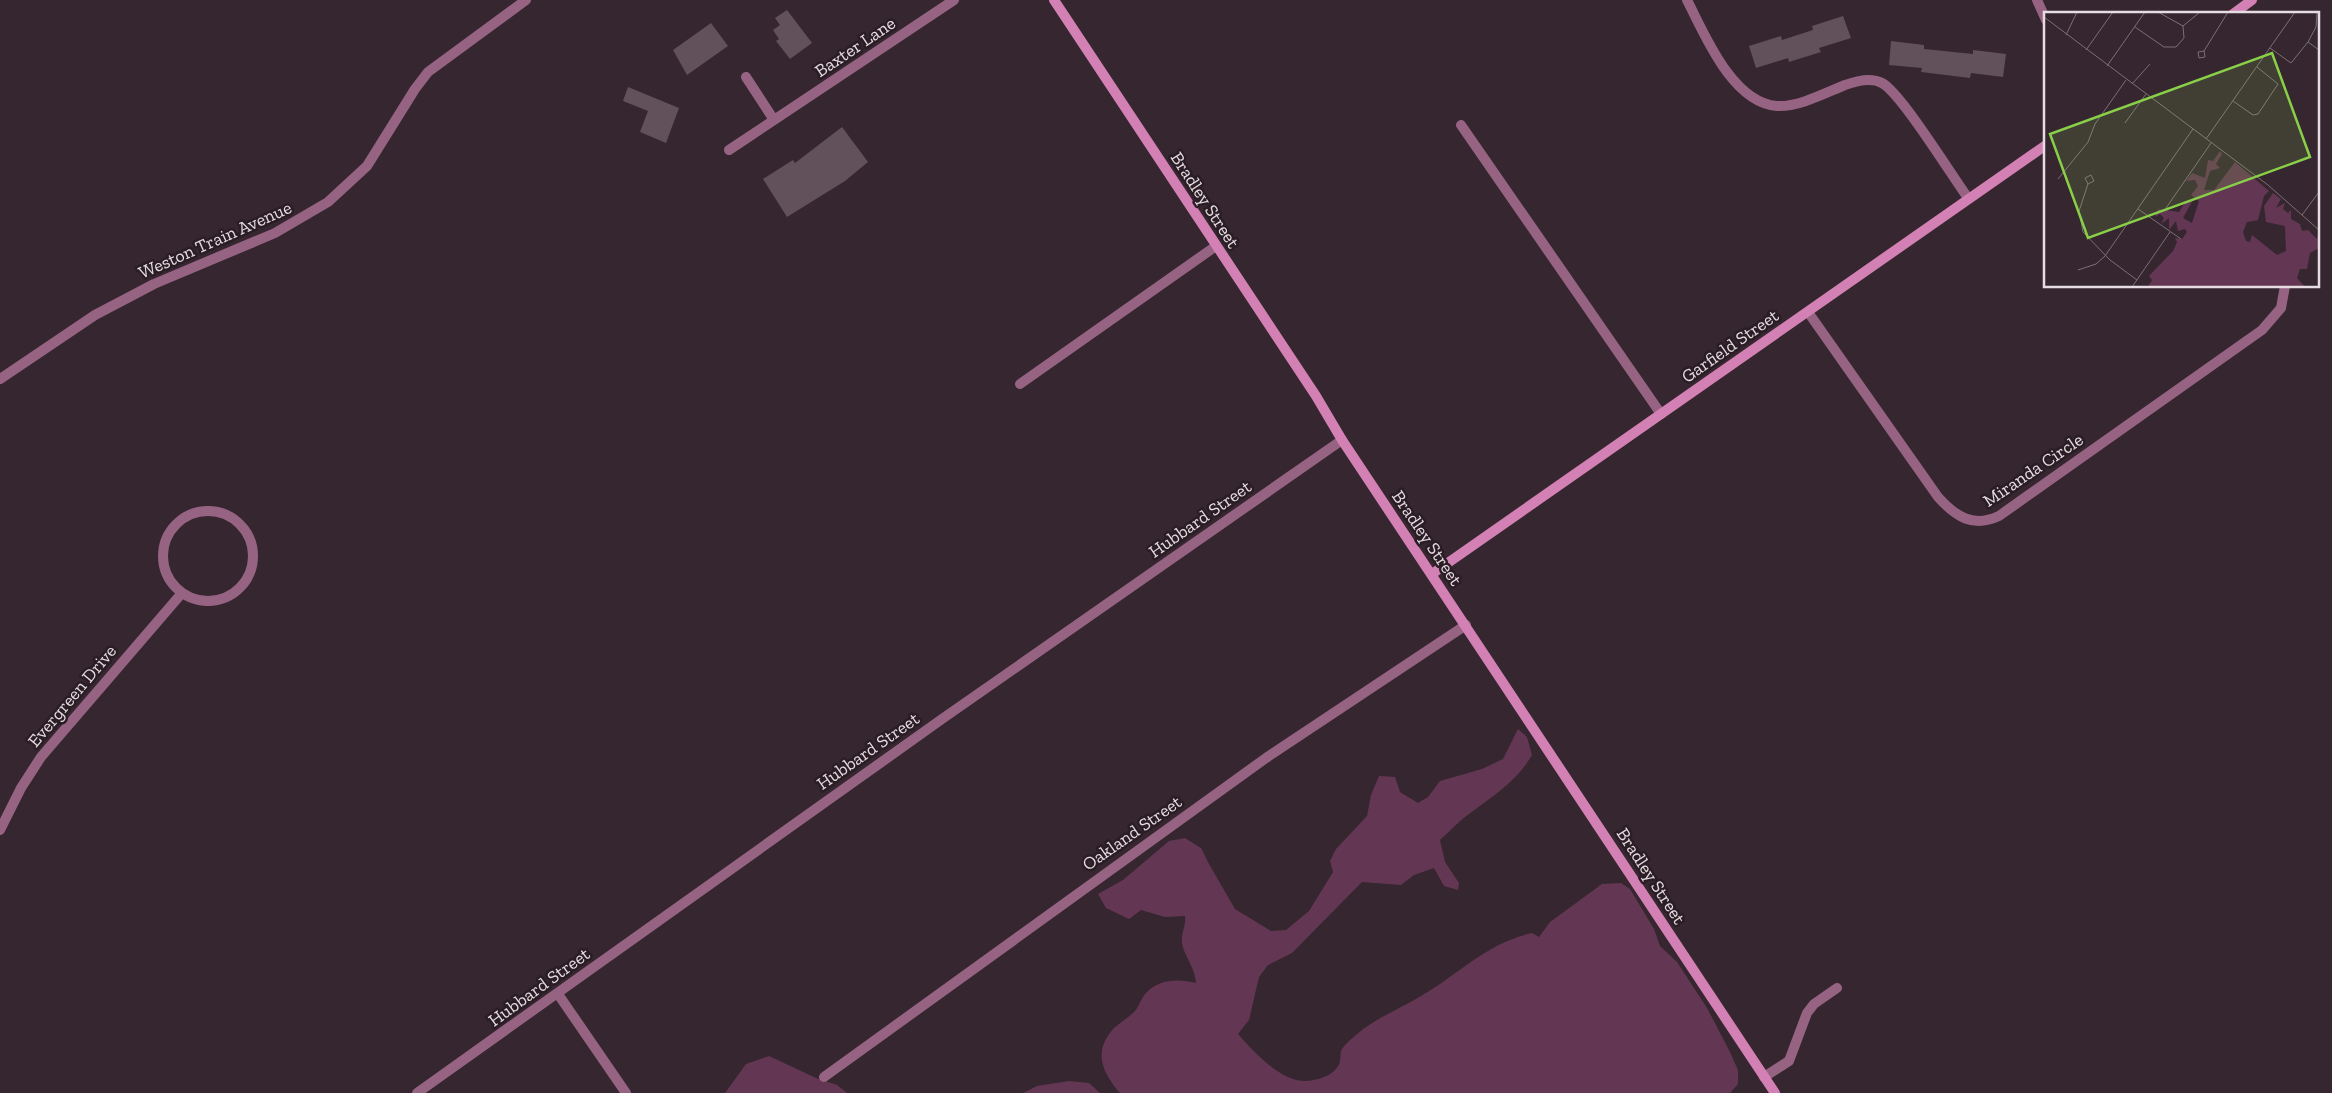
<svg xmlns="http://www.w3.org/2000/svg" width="2332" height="1093" font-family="'Zilla Slab',serif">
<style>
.green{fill:#633753}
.building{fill:#62515b}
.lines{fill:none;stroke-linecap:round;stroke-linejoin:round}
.lane{stroke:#976383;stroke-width:10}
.street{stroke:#976383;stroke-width:10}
.secondary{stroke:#d381b4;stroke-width:10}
.labels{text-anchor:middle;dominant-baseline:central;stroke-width:5;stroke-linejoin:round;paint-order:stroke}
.street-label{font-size:18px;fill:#e6dce1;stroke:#2b1d25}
.inset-road{fill:none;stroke:#7c6f76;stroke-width:1}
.view{fill:#89cf48;fill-opacity:0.15;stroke:#89cf48;stroke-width:2.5}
.inset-edge{fill:none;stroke:#e6dce1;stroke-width:2.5}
</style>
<rect width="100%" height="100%" fill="#36262f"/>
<path class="green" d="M 1518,729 L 1527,737 L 1532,755 C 1517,781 1493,796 1469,814 C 1459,821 1450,831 1440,840 L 1445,862 L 1459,883 L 1458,890 L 1444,886 L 1434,868 L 1414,875 L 1401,885 L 1362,882 L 1292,953 L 1268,965 L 1259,977 L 1249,1020 L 1238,1034 C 1253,1051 1280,1081 1305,1081 C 1315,1081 1333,1076 1338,1066 C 1341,1062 1340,1056 1341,1051 C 1343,1046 1351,1039 1356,1035 C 1375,1018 1400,1009 1421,996 C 1461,973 1485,944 1532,933 L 1539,937 L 1550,922 L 1602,884 L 1621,883 L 1630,889 L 1654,929 L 1660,946 L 1677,962 L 1707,1008 L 1729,1050 L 1738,1070 L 1738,1084 L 1730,1093 L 1120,1093 C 1102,1072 1093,1052 1113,1029 C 1119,1023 1128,1018 1134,1012 C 1139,1007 1141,998 1146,993 C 1160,978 1179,979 1196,983 C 1195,965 1181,953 1182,939 C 1182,931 1186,925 1185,916 L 1165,917 L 1141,910 L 1129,919 L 1106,908 L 1098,894 L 1123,880 L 1169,841 L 1185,838 L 1201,848 L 1209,864 L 1235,909 L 1271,931 L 1286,930 L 1309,911 L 1333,872 L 1330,861 L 1336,849 L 1367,816 L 1371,795 L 1379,776 L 1395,777 L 1400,792 L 1418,803 L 1428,797 L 1440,781 L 1482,769 L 1503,759 Z
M 769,1056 L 816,1078 L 837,1085 L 847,1093 L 725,1093 L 746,1064 Z
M 1069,1081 L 1089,1083 L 1100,1093 L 1023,1093 L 1037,1086 Z"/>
<path class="building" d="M 787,10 L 812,43 L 790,59 L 776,41 L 779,39 L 773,30 L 780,25 L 775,18 Z
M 1843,16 L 1851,38 L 1819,48 L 1821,52 L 1789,62 L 1788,58 L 1756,68 L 1749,46 L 1781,36 L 1782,40 L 1813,30 L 1812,26 Z
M 711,23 L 728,46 L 687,75 L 673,50 Z
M 1891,41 L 1924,45 L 1924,49 L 1973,54 L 1973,50 L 2006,54 L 2003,77 L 1971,73 L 1970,78 L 1921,72 L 1922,68 L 1889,65 Z
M 628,87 L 679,108 L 666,143 L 640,132 L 648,111 L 623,101 Z
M 842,127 L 868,162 L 845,181 L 787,217 L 763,179 L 793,160 L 795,163 Z"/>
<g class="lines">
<path class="lane" d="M 1687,0 C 1704,33 1732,103 1777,106 C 1799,107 1825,93 1845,85 C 1857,81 1871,77 1882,83 C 1901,93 1952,176 1968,198
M 2037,0 L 2046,20
M 1461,125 L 1661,414
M 1020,384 L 1216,246
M 1764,1077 L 1789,1061 L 1807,1013 L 1814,1004 L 1837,988"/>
<path class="street" d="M 746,77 L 774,120
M 729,150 L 954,0
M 1808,312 L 1938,497 C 1956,517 1973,528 1999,516 L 2262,330 L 2281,308 L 2285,286
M 0,379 L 95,315 L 154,284 L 275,233 L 328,202 L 367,166 L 415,89 L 428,72 L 526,0
M163 556a45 45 0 1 1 90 0a45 45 0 1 1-90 0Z
M 0,830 L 21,788 L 41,757 L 182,593
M 558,994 L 626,1093
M 824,1077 L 1266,758 L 1466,625
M 417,1093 L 942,719 L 1342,440"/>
<path class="secondary" d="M 1054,0 L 1316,396 L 1342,440 L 1775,1093
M 2233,14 L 2252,0
M 1432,574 L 2046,145"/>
</g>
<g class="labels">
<g class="street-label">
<text transform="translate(855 47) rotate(-34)">Baxter Lane</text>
<text transform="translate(1205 200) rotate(57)">Bradley Street</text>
<text transform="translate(215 240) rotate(-24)">Weston Train Avenue</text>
<text transform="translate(1730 346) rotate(-35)">Garfield Street</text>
<text transform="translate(2033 470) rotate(-34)">Miranda Circle</text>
<text transform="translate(1200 519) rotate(-35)">Hubbard Street</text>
<text transform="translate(1427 538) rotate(56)">Bradley Street</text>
<text transform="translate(72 696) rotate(-50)">Evergreen Drive</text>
<text transform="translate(868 751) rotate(-35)">Hubbard Street</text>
<text transform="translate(1132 833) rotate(-35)">Oakland Street</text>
<text transform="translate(1651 876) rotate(57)">Bradley Street</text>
<text transform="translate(539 987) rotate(-36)">Hubbard Street</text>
</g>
</g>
<g transform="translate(2044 12)">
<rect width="275" height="275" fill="#36262f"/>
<path d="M 176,139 L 178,142 L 172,152 L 176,156 L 166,159 L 160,178 L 170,178 L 191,150 L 225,179 L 220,184 L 214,208 L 203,210 L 199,220 L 202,229 L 206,230 L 208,223 L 233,243 L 242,239 L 241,214 L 222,210 L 220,194 L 229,181 L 237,187 L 232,196 L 241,191 L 239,197 L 244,201 L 247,198 L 247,207 L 256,212 L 258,219 L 264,218 L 273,227 L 275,220 L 275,236 L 266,241 L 263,257 L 256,257 L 253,266 L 261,275 L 104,275 L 108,268 L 105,264 L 129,239 L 133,230 L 131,226 L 138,227 L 143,220 L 141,217 L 134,219 L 132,209 L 125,218 L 125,206 L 117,212 L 120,206 L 116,202 L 111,205 L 114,197 L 135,200 L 142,189 L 149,188 L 139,206 L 148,211 L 155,189 L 147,183 L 154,174 L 151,168 L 142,169 L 148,161 L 161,166 L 164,148 L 169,149 Z" fill="#633753"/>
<path class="inset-road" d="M 0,5 L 224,173 L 275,218M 139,14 L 156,0M 91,15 L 120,35 L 132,35 L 140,26 L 139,14 L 114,0M 22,23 L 33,0M 264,30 L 272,15 L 273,0M 226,36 L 247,51 L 264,30 L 275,38M 42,38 L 69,0M 160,39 L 161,45 L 155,46 L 154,40 L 160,39 L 184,0M 63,54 L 101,0M 88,72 L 106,52M 189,89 L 209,103 L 214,102 L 234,72 L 213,55M 81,111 L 102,82M 162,127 L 251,0M 14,167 L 44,130 L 51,112 L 82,68M 44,172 L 41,166 L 47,163 L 50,169 L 44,172 L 35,199 L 39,220 L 66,248 L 93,268M 122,196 L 167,131M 94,197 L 137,227M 258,203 L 275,180M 34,258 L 52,252 L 61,244 L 149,117M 88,275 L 126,220"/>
<path class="view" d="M 228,41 L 266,145 L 44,226 L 6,122 Z"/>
<rect width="275" height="275" class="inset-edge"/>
</g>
</svg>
